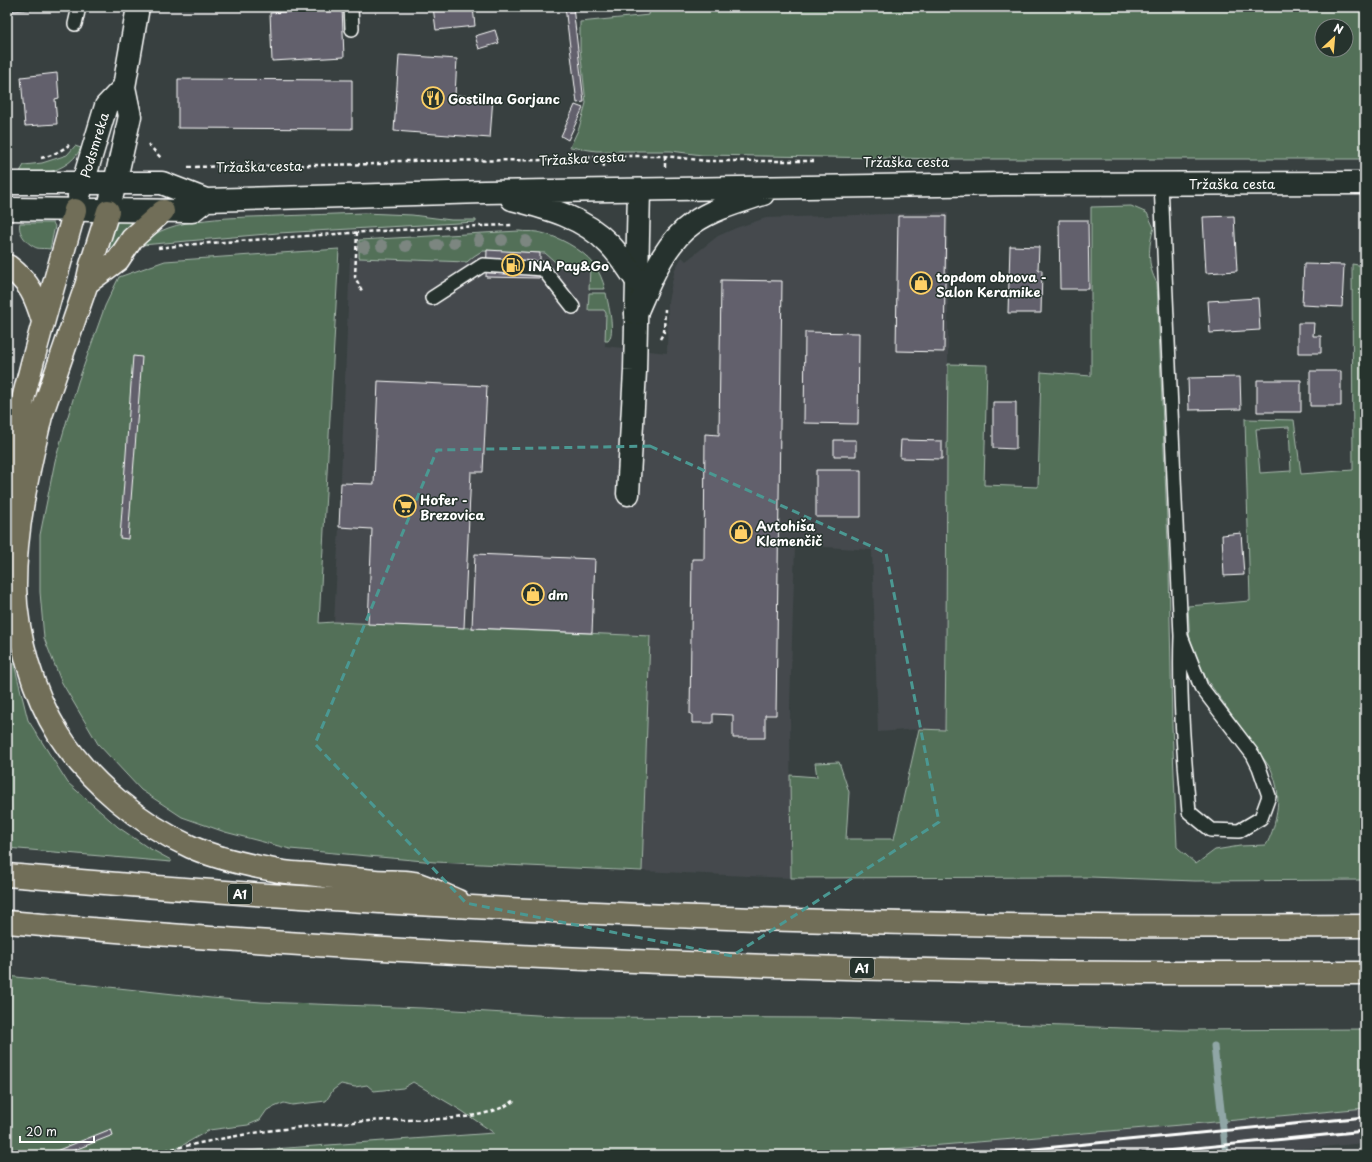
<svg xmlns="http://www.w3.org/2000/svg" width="1372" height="1162" font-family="'Playpen Sans',sans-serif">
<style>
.built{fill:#454a4d}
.green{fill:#527059;stroke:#a8b8ac;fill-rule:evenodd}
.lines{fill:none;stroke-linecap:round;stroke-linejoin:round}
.stream{stroke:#90a6a6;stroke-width:7}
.building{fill:#62606c;stroke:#fff}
.lane-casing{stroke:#fff;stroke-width:16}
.street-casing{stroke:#fff;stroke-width:25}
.secondary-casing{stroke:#fff;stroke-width:25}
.highway-casing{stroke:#fff;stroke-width:25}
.path{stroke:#fff;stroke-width:2.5;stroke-dasharray:4 3;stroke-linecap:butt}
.lane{stroke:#26332d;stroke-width:13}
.street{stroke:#26332d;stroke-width:22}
.secondary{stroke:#26332d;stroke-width:22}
.highway{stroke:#716e59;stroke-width:22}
.rail{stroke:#fff;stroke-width:3}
.tree{fill:#7b8680}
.marked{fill:none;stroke:#4b9892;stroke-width:3;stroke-dasharray:8 5;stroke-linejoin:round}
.labels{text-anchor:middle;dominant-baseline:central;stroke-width:3;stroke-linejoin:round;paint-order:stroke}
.shield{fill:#26332d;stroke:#bec2c0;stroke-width:1}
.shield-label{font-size:12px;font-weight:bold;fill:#fff}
.poi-label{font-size:13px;font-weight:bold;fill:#fff;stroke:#26332d;text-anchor:start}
.street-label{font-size:13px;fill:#fff;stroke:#26332d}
</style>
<rect width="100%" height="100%" fill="#384040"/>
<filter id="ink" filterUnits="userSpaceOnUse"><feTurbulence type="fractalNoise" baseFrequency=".025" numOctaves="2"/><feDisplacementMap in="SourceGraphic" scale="8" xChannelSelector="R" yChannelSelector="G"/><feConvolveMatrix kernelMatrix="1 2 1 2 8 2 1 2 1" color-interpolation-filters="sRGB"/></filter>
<g filter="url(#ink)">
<path class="built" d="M 948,212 L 948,364 L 945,730 L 919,729 L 878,732 L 872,550 L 795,545 L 790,705 L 791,878 L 642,871 L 650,636 L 334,622 L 339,527 L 350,258 L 467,262 L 474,256 L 482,251 L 545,253 L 561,267 L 590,268 L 588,310 L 605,310 L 606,313 L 605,346 L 667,353 L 668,301 L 675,269 L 682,257 L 686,261 L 718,236 L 736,228 L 766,218 Z
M 1365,1108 L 1365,1143 L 1234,1155 L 823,1155 L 1204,1123 Z"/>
<path class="green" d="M 650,7 L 1365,7 L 1365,159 L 948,159 L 702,155 L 671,151 L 596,151 L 570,147 L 579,128 L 586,103 L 580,49 L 580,22 L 649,15 ZM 1322,26 L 1346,26 L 1346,50 L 1322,50 Z
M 75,146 L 81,148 C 73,164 57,171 40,174 C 34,176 25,175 18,175 L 24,165 L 42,163 L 67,155 Z
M 1131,206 L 1147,213 L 1154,228 C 1148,246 1147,266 1157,283 L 1169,568 L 1172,725 L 1177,847 L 1196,864 L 1215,850 L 1240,846 L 1266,845 C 1275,830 1281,801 1276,784 C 1275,779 1273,774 1271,769 L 1207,680 L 1190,644 L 1188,606 L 1250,601 L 1245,419 L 1294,420 L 1301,474 L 1353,470 L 1352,264 L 1365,266 L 1365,880 L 1195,881 L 1090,877 L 791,878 L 790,775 L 817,777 L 815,763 L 839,762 L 849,792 L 846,839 L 894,839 L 919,729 L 945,730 C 947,608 946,486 948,364 L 987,365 L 984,485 L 1038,487 L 1041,372 L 1091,376 L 1091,207 ZM 1289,427 L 1291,471 L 1260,473 L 1256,429 Z
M 364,213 L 412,215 L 451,220 L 476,220 L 476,222 L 278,233 L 142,245 C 165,215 243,218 279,216 C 307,215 335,214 364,213 Z
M 112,221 L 135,221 L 122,234 L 112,247 L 106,247 Z
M 20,223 L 53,223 L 55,226 L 50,249 C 46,248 41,249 37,248 C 28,245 17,233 20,223 Z
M 519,231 C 525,232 531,231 537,232 C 556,235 582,249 594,264 C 599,272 603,280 605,289 L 589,289 L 590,268 L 561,267 L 545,253 L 482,251 L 474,256 L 467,262 L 359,258 L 359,240 Z
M 339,249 L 319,623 L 334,622 L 650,636 L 642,871 L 435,862 L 290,849 L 225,832 L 182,817 L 141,790 L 98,744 L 61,681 L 44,638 L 40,592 L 40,535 L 55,461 L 78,382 L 105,306 L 119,277 L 165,261 Z
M 589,293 L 606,293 C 608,304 616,333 608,341 L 605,341 L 606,313 L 604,310 L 588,310 Z
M 7,618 L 12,656 L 28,720 L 68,783 L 118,827 L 147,847 L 171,860 L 171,862 L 7,848 Z
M 7,976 L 211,998 L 261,1002 L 422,1008 L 570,1017 L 830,1018 L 1181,1030 L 1365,1029 L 1365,1108 L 1204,1123 L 823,1155 L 217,1155 L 232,1152 L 494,1133 L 462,1111 L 413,1082 L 403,1088 L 374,1091 L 367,1085 L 355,1087 L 341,1084 L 333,1090 L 326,1101 L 292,1105 L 284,1103 L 267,1110 L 260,1120 L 248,1125 L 209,1130 L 166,1155 L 7,1155 Z"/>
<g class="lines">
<path class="stream" d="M 1214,1046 L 1226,1155"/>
</g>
<path class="building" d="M 13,7 L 59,7 L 13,11 Z
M 433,7 L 473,7 L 475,26 L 436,30 Z
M 565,7 L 573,7 L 584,102 L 577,103 Z
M 342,8 L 344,57 L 272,61 L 270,13 Z
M 495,30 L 499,43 L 479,49 L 475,36 Z
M 399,55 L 457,59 L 455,95 L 493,97 L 490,138 L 394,131 Z
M 57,73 L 59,98 L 55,99 L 57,124 L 25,126 L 21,77 Z
M 178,79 L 352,80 L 352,129 L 178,128 Z
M 575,105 L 583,108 L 568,140 L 561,136 Z
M 898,216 L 946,216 L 944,352 L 896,351 Z
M 1234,216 L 1237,271 L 1206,273 L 1203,217 Z
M 1059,220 L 1088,220 L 1089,289 L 1060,289 Z
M 1010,246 L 1039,247 L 1038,270 L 1042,270 L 1041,313 L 1008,313 Z
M 487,250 L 540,253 L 540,278 L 486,277 Z
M 1304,264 L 1344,265 L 1342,307 L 1302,305 Z
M 721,280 L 782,281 L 776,715 L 765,715 L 765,738 L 733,738 L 733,715 L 713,714 L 713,723 L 692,723 L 692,714 L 690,714 L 692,559 L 704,559 L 705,434 L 719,435 Z
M 1258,298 L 1260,330 L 1210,333 L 1208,301 Z
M 1298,323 L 1314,323 L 1313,336 L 1321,336 L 1321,353 L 1298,353 Z
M 805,332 L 859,333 L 858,424 L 804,423 Z
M 133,356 L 142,357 L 128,539 L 120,538 Z
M 1310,371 L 1341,371 L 1341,406 L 1310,406 Z
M 1240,377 L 1241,409 L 1189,410 L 1188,378 Z
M 1257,380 L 1301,380 L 1301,412 L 1257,412 Z
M 378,381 L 487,386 L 483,472 L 471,472 L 464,628 L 368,624 L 372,529 L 339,527 L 341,483 L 374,484 Z
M 993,402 L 1016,402 L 1016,449 L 993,448 Z
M 834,440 L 856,440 L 856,456 L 834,456 Z
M 901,440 L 942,441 L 942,459 L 900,458 Z
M 816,470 L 861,470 L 861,517 L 816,517 Z
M 1241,533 L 1244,575 L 1224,576 L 1222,535 Z
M 475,554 L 595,559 L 592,633 L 472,628 Z
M 111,1129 L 113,1135 L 62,1155 L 46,1155 Z"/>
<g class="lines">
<g class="lane-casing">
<path id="lane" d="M 351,7 L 352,29
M 75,24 L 79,7
M 1161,183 L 1181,636 C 1179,695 1184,754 1189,812 L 1211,830 L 1239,831 L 1261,818 L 1269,796 L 1259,767 L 1253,755 L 1201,687 L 1181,636
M 432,298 L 483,265 L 543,269 L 573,307"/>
</g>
<g class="street-casing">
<path id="street" d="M 628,494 L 635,371 L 639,190"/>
</g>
<g class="secondary-casing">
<path id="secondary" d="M 7,183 L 162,183 L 206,200 L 484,192 L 1004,184 L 1365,183
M 79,196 L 106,106 L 124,87
M 512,199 C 547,208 583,217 609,244 C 620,255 628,268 637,281
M 7,209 L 192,211 L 206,200
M 108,211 L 115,183 L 130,116 L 124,87 L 138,7
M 636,313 C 650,282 663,244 693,223 C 713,209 739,202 763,194"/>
</g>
<g class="highway-casing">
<path id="highway" d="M 8,266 C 30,283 35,295 43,321
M 87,283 L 118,260 L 132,239 L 163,211
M 41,416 C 28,472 15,529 15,586 C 16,634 33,694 59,735 C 89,782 140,824 191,847 C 216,858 247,865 274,870 C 285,873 297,873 309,874 C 331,877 353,879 375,881 C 388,882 402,881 414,883 C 427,886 445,896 458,901
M 8,470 C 24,382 51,296 75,210
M 7,487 L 28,445 L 41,416 L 87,283 L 91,265 L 108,211
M 7,875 C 459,914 912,930 1365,926
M 7,922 C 329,950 652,965 976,971 C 1105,974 1235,973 1365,973"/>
</g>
<path class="path" d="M 148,144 L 162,159
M 603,156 L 604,168
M 665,156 L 665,167
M 41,158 C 51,156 61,151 69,145
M 188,167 L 382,164 L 393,161 L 561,160 L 603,156 L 665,156 L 707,161 L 814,161
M 357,232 L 355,277 L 363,293
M 158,248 L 184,245 C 293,237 403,228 512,225
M 660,339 L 664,332 L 665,309
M 145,1155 C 185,1146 226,1137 267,1131 C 301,1127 335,1123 369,1121 C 410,1118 482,1125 515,1100"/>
<use href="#lane" class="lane"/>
<use href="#street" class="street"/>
<use href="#secondary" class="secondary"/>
<use href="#highway" class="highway"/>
<path class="rail" d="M 972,1155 L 1365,1117
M 1126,1155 L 1365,1131"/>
</g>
<g class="tree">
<circle cx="479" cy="240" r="6"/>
<circle cx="502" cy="240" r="6"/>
<circle cx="526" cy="241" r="6"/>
<circle cx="454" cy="243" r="6"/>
<circle cx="437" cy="245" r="6"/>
<circle cx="382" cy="246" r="6"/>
<circle cx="406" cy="246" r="6"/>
<circle cx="364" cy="247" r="6"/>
</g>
</g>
<path class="marked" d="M 650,446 L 886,553 L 939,822 L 732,956 L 466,903 L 315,744 L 437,450 Z"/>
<defs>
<g id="restaurant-ring" transform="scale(1.15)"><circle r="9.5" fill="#26332d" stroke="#ffd166" stroke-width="1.5"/><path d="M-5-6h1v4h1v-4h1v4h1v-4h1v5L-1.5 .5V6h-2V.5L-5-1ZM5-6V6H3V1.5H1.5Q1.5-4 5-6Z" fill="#ffd166"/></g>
<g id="fuel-ring" transform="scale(1.15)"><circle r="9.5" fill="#26332d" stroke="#ffd166" stroke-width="1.5"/><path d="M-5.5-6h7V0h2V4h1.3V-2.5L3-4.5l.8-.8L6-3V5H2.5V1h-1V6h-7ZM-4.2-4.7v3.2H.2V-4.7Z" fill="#ffd166"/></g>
<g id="shop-ring" transform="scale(1.15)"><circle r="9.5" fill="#26332d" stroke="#ffd166" stroke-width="1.5"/><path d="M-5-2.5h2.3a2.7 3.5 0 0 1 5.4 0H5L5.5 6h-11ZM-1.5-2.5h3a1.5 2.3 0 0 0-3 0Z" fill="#ffd166"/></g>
<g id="supermarket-ring" transform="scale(1.15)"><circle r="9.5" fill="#26332d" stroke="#ffd166" stroke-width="1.5"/><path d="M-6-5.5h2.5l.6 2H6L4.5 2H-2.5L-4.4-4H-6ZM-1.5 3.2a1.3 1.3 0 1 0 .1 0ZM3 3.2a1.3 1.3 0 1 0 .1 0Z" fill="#ffd166"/></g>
</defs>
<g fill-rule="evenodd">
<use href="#restaurant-ring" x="433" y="98"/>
<use href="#fuel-ring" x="513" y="265"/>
<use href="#shop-ring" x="921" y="283"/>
<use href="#supermarket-ring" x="405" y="506"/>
<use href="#shop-ring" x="741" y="532"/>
<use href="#shop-ring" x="533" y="594"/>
</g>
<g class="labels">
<g class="shield">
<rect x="228" y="884" width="24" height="20" rx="3"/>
<rect x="850" y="958" width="24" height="20" rx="3"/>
</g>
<g class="shield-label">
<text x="240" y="894">A1</text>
<text x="862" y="968">A1</text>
</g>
<g class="poi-label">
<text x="448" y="98">Gostilna Gorjanc</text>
<text x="528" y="265">INA Pay&amp;Go</text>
<text x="936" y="276">topdom obnova -<tspan x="936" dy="15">Salon Keramike</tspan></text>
<text x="420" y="499">Hofer -<tspan x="420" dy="15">Brezovica</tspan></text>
<text x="756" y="525">Avtohiša<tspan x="756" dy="15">Klemenčič</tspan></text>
<text x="548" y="594">dm</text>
</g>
<g class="street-label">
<text transform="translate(94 145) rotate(-73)">Podsmreka</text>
<text transform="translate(582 158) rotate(-3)">Tržaška cesta</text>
<text x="906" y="161">Tržaška cesta</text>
<text transform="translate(259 166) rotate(-1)">Tržaška cesta</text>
<text x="1232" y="183">Tržaška cesta</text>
</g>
</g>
<rect width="1372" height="1162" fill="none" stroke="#26332d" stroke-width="24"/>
<rect x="12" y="12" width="1348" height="1138" fill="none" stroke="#fff" stroke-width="1.5" filter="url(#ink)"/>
<g transform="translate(1334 38) rotate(26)"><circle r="19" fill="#26332d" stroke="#7d8581"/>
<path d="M0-3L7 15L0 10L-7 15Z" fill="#ffd166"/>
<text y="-6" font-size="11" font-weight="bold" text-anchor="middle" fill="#ffffff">N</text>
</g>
<path d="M20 1136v6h74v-6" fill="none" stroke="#ffffff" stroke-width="2"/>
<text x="26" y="1136" font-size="12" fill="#ffffff" stroke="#26332d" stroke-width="3" paint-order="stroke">20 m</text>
</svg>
